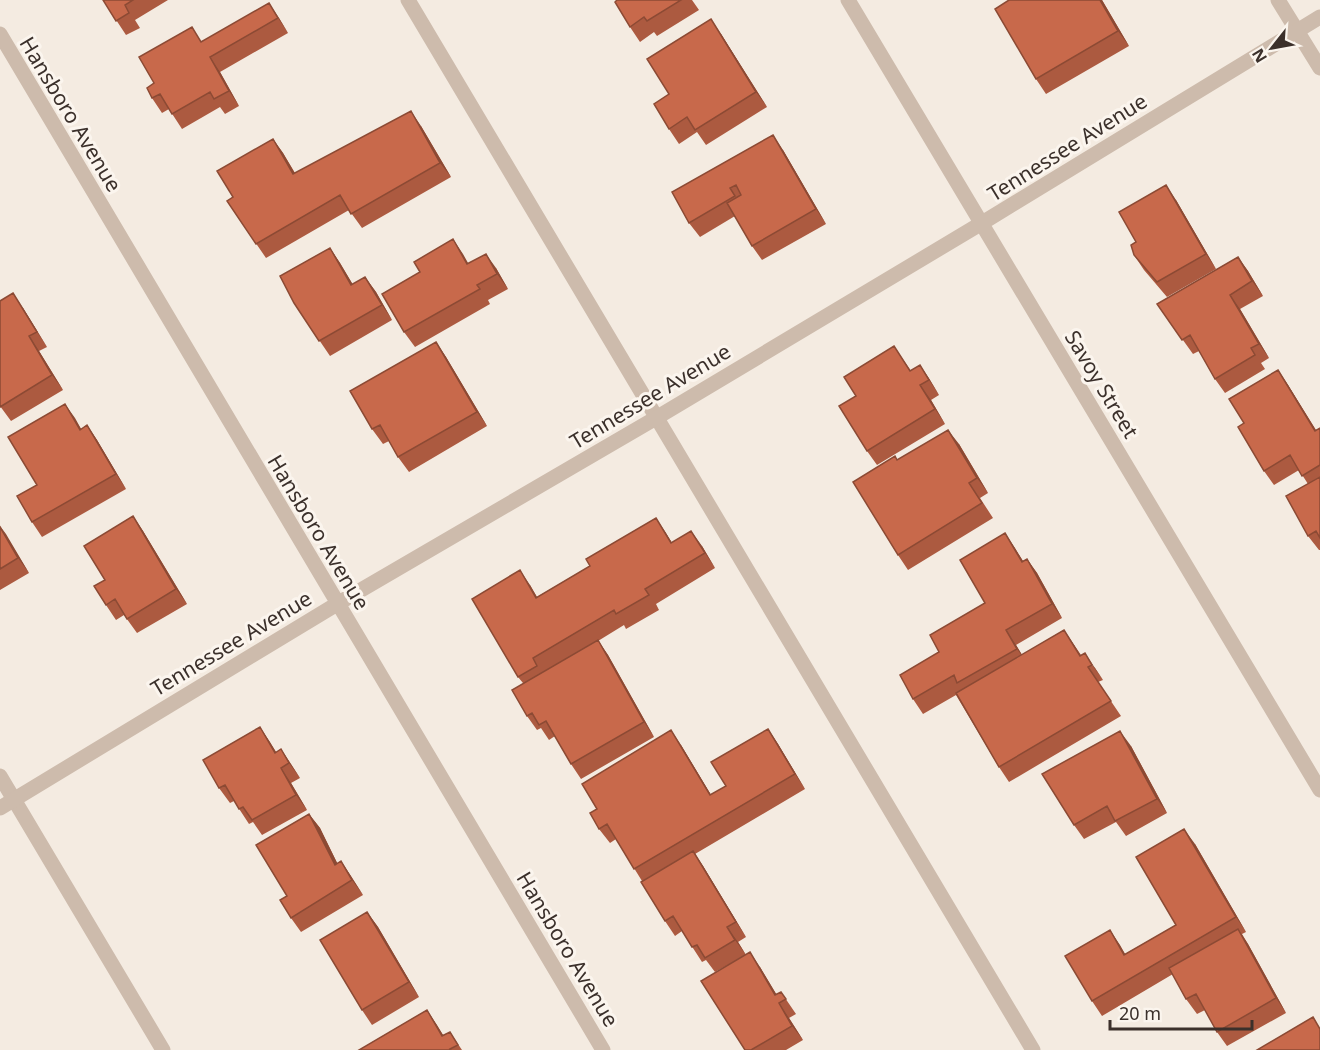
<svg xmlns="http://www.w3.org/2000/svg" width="1320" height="1050" font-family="'Noto Sans',sans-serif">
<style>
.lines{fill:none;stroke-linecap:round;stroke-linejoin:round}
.service{stroke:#cdbbac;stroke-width:15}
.minor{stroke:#cdbbac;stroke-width:15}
.wall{fill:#ac5a40}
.shaded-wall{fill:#8c4a34}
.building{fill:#c8694b;stroke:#8c4a34;stroke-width:1.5}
.labels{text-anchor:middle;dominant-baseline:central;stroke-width:6;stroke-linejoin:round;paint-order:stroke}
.street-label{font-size:21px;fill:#3b302b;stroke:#fbf5ee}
</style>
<rect width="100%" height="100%" fill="#f4ebe1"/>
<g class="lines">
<path class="service" d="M 408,0 L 1033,1050
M 1278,0 L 1320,68
M 0,776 L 163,1050"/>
<path class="minor" d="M 848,0 L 1320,790
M 0,34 L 603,1050
M 0,808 L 337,604 L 656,418 L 982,223 L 1320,17"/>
</g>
<path class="wall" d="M 103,0 L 168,0 L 135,20 L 140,28 L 126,35 Z
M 617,0 L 692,0 L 699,10 L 657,36 L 654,32 L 640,42 L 630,27 Z
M 1102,0 L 1129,46 L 1046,94 L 1036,79 Z
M 279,18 L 288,33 L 220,72 L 239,106 L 225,114 L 220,107 L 182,129 L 169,109 L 162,113 L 152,98 L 202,41 Z
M 721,34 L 767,107 L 706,145 L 697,132 L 679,144 L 669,129 L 669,94 Z
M 421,126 L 451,177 L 362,228 L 349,210 L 266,258 L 227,201 L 233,197 L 273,139 L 283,153 L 295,173 Z
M 783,150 L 826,224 L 762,260 L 752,246 L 735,216 L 700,237 L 689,223 L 672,192 Z
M 1176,200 L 1216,269 L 1167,297 L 1144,270 L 1134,255 L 1136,242 Z
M 453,239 L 468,264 L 496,268 L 508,289 L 488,300 L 490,304 L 415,347 L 404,332 L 420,272 Z
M 330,248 L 340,263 L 353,285 L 365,277 L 376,292 L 392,320 L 330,356 L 294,303 Z
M 1238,257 L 1248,271 L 1263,296 L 1240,309 L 1269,358 L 1261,363 L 1265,369 L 1225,393 L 1215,379 L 1199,351 L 1193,354 L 1157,304 Z
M 23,308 L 47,347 L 39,351 L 63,390 L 11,421 L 0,406 Z
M 436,342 L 446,357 L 487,426 L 409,472 L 398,457 L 389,441 L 383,444 L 372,429 Z
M 894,346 L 911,371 L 920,365 L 930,380 L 939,395 L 931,400 L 945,424 L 877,465 L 867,451 L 856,396 Z
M 1278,370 L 1288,385 L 1316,430 L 1320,428 L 1320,550 L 1319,550 L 1308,536 L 1308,484 L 1299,470 L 1274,485 L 1264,471 L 1244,423 Z
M 65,404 L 81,429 L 87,425 L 97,440 L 126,489 L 42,537 L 32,522 L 37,485 Z
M 959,444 L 988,493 L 980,498 L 993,518 L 908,570 L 898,555 L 898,460 Z
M 133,516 L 143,531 L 187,604 L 137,633 L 124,615 L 116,620 L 106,605 L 105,580 Z
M 656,518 L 672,543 L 702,546 L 715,568 L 656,604 L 659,610 L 626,629 L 624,625 L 598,641 L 608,655 L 654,737 L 581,779 L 571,764 L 555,736 L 549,740 L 541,728 L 537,730 L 527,716 L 523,683 L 518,677 L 530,585 L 537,597 L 590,566 Z
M 0,526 L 29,573 L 0,590 Z
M 1005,533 L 1023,561 L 1027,559 L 1037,573 L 1062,618 L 1016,645 L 1022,655 L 1064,630 L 1081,655 L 1095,668 L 1103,680 L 1098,682 L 1121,716 L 1009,782 L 999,767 L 956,695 L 923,714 L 913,699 L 939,652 L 985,603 Z
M 260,727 L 276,752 L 281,749 L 300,778 L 291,783 L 307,810 L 262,835 L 253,822 L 249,824 L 234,801 L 230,803 L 219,788 Z
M 768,729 L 778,744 L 805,789 L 695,854 L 703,866 L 746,937 L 738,942 L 746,955 L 715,972 L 706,960 L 702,962 L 682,931 L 675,936 L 665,921 L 642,881 L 616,839 L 610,843 L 599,829 L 597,809 L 681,745 L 711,795 L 726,786 Z
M 1131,746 L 1167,813 L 1126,836 L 1116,822 L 1084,839 L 1074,825 Z
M 309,814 L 320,828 L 337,863 L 341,861 L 363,895 L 301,932 L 291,918 L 287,896 Z
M 1195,844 L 1246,932 L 1242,934 L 1248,944 L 1286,1013 L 1227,1046 L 1217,1032 L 1205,1010 L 1197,1014 L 1186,999 L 1173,974 L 1102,1016 L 1092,1001 L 1110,930 L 1125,954 L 1176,925 Z
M 367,912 L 378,927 L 419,997 L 372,1025 L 362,1010 Z
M 760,967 L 776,994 L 781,992 L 796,1014 L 789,1018 L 803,1040 L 786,1050 L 745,1050 Z
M 427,1010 L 443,1035 L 450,1032 L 462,1050 L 359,1050 Z"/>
<path class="shaded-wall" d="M 1100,0 L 1102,0 L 1129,46 L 1118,31 Z
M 269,3 L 279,18 L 288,33 L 278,18 Z
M 711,19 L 721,34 L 767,107 L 756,92 Z
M 210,57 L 220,72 L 239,106 L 229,91 Z
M 411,111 L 421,126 L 451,177 L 440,163 Z
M 773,135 L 783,150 L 826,224 L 816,209 Z
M 273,139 L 283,153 L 304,189 L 293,174 Z
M 1166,185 L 1176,200 L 1216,269 L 1206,254 Z
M 453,239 L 463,254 L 477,279 L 467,264 Z
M 330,248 L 340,263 L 362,300 L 351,285 Z
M 486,254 L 496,268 L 508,289 L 497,274 Z
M 1238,257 L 1248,271 L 1263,296 L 1252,281 Z
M 365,277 L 376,292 L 392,320 L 382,305 Z
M 13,293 L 23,308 L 47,347 L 37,332 Z
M 1230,295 L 1240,309 L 1269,358 L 1259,344 Z
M 29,336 L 39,351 L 63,390 L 52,375 Z
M 436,342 L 446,357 L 487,426 L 477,412 Z
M 920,365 L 930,380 L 939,395 L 929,380 Z
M 1278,370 L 1288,385 L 1320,437 L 1315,431 Z
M 920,385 L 931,400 L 945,424 L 935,409 Z
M 65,404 L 75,418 L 90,445 L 80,430 Z
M 87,425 L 97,440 L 126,489 L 116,474 Z
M 948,430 L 959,444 L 988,493 L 977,478 Z
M 133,516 L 143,531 L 187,604 L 176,589 Z
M 656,518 L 666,533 L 681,558 L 671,543 Z
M 0,526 L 6,534 L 29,573 L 18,558 Z
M 691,531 L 702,546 L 715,568 L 705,553 Z
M 1005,533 L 1015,548 L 1032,576 L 1022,562 Z
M 1027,559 L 1037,573 L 1062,618 L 1052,604 Z
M 520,570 L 530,585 L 546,613 L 536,598 Z
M 1006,630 L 1016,645 L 1027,663 L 1017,649 Z
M 1064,630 L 1074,645 L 1090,671 L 1080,656 Z
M 598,640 L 608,655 L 654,737 L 644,722 Z
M 1085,653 L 1103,680 L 1092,665 Z
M 260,727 L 270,742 L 285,767 L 275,753 Z
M 768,729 L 778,744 L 805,789 L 795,774 Z
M 671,730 L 681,745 L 720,810 L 710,795 Z
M 1120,731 L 1131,746 L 1167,813 L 1157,799 Z
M 281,749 L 291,764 L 300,778 L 289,763 Z
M 281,768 L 291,783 L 307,810 L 296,795 Z
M 309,814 L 320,828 L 345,879 L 335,865 Z
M 1184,829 L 1195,844 L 1246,932 L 1236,917 Z
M 693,851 L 703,866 L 746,937 L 736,922 Z
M 341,861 L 351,876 L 363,895 L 352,880 Z
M 367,912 L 378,927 L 419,997 L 409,982 Z
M 727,927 L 738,942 L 746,955 L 735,940 Z
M 1238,929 L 1248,944 L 1286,1013 L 1276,998 Z
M 1110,930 L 1120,945 L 1134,970 L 1124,955 Z
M 750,952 L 760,967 L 781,1002 L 775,995 Z
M 779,1003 L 789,1018 L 803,1040 L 792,1026 Z
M 427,1010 L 437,1025 L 452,1050 L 442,1036 Z"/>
<path class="building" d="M 103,0 L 133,0 L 125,5 L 129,13 L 116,21 Z
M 617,0 L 681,0 L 647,21 L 644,17 L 630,27 L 615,2 Z
M 1009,0 L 1100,0 L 1118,31 L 1036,79 L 995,9 Z
M 269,3 L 278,18 L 210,57 L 229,91 L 214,99 L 210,92 L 172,114 L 160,94 L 152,98 L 147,88 L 154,83 L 139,57 L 192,27 L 201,42 Z
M 711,19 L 756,92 L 695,130 L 687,117 L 669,129 L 654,104 L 669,94 L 647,59 Z
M 411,111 L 440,163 L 351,214 L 340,195 L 256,244 L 227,201 L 233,197 L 217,171 L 273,139 L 293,174 Z
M 773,135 L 816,209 L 752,246 L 727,203 L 741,195 L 736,185 L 730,188 L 735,196 L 689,223 L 672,192 Z
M 1166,185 L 1206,254 L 1157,282 L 1134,255 L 1131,245 L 1136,242 L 1119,212 Z
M 453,239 L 467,264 L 486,254 L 497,274 L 477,285 L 480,289 L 404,332 L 382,294 L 420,272 L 414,262 Z
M 330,248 L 351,285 L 365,277 L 382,305 L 319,341 L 294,303 L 280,276 Z
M 1238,257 L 1252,281 L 1230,295 L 1259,344 L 1251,348 L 1255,355 L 1215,379 L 1190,335 L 1182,340 L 1157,304 Z
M 13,293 L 37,332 L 29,336 L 52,375 L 0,407 L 0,301 Z
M 436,342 L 477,412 L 398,457 L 380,425 L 372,429 L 350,391 Z
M 894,346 L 910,371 L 920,365 L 929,380 L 920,385 L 935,409 L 867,451 L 839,406 L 856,396 L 844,377 Z
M 1278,370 L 1315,431 L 1320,428 L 1320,465 L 1302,476 L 1290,455 L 1264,471 L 1238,427 L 1244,423 L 1229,399 Z
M 65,404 L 80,430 L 87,425 L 116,474 L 32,522 L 17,496 L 37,485 L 8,437 Z
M 948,430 L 977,478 L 969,483 L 982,503 L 898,555 L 853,482 L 895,456 L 897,460 Z
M 1320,477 L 1320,538 L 1316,531 L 1308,536 L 1286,496 Z
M 133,516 L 176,589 L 127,619 L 115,599 L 106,605 L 94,586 L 105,580 L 84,546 Z
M 656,518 L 671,543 L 691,531 L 705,553 L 645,589 L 649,595 L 616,614 L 614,610 L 533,658 L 537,666 L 518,677 L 472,599 L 520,570 L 536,598 L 590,566 L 586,559 Z
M 0,527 L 18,558 L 0,569 Z
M 1005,533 L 1022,562 L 1027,559 L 1052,604 L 1006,630 L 1017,649 L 957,683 L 954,675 L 913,699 L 900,675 L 939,652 L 930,635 L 985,603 L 960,560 Z
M 1064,630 L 1080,656 L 1085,653 L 1092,665 L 1088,667 L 1111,701 L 999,767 L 956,693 Z
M 598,640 L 644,722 L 571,764 L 546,721 L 539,725 L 532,713 L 527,716 L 512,690 Z
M 260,727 L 275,753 L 281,749 L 289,763 L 281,768 L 296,795 L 252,820 L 243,807 L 239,809 L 225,785 L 219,788 L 203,760 Z
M 768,729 L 795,774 L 634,869 L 607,824 L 599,829 L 590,813 L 597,809 L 582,784 L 671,730 L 710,795 L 726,786 L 711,762 Z
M 1120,731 L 1157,799 L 1115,821 L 1107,806 L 1074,825 L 1042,774 Z
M 309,814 L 335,865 L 341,861 L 352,880 L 291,918 L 280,900 L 287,896 L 256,845 Z
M 1184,829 L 1236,917 L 1092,1001 L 1065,956 L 1110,930 L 1124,955 L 1176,925 L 1136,857 Z
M 693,851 L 736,922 L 727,927 L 735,940 L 705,958 L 697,945 L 692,947 L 673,916 L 665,921 L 641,882 Z
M 367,912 L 409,982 L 362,1010 L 320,940 Z
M 1238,929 L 1276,998 L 1217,1032 L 1196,994 L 1186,999 L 1169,968 Z
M 750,952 L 775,995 L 781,992 L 786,999 L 779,1003 L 792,1026 L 751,1050 L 745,1050 L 701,981 Z
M 427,1010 L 442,1036 L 450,1032 L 458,1045 L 450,1049 L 451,1050 L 359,1050 Z
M 1313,1017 L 1320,1029 L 1320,1050 L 1257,1050 Z"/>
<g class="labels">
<g class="street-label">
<text transform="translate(71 114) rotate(59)">Hansboro Avenue</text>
<text transform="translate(1067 147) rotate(-32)">Tennessee Avenue</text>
<text transform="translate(1102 384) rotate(59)">Savoy Street</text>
<text transform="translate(650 396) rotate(-31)">Tennessee Avenue</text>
<text transform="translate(319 532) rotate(59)">Hansboro Avenue</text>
<text transform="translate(231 643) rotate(-31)">Tennessee Avenue</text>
<text transform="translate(568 949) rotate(59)">Hansboro Avenue</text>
</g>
</g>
<g transform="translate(1272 48) rotate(239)" stroke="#fbf5ee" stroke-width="4.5" paint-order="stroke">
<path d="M0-4.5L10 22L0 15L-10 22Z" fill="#3b302b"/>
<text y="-9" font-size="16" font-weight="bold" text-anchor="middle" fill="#3b302b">N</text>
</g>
<path d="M1110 1020v9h142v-9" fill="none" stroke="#3b302b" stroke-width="3"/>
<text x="1119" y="1020" font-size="18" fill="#3b302b" stroke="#fbf5ee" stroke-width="4.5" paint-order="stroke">20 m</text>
</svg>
